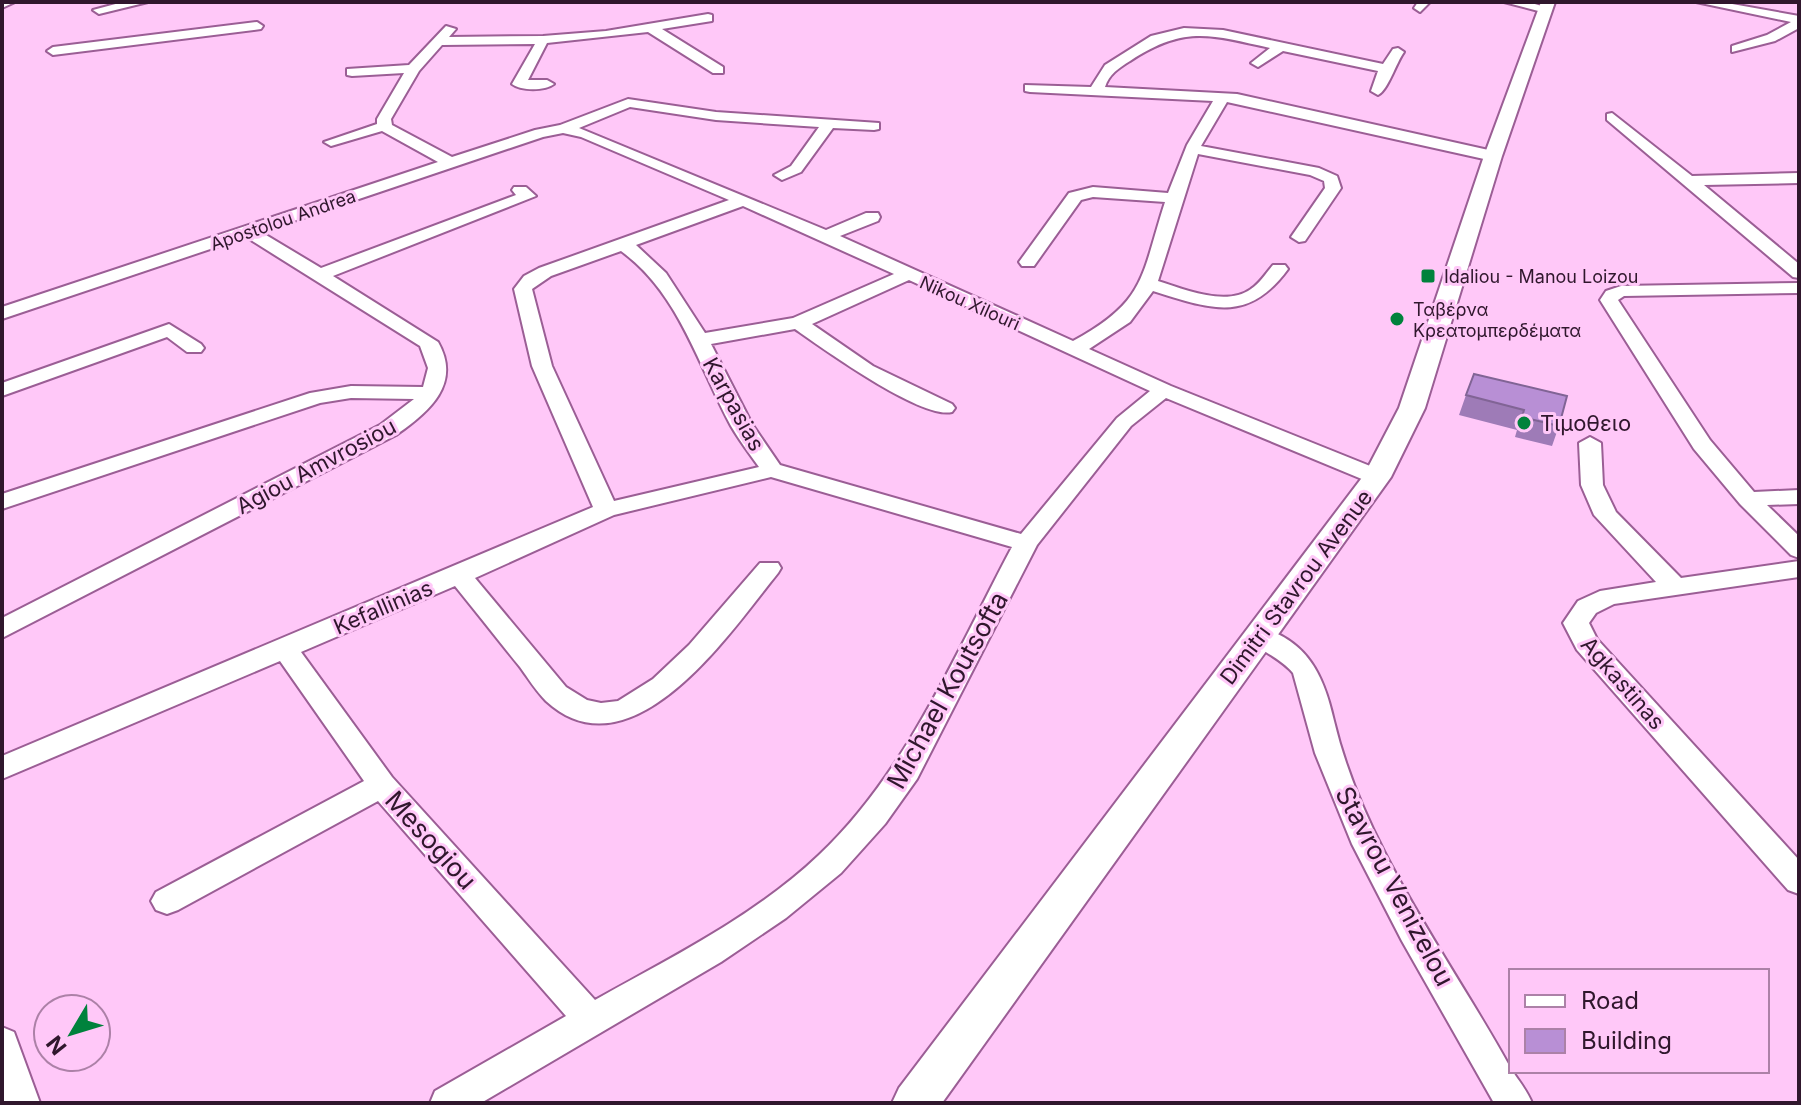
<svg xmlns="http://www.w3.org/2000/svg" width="1801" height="1105" font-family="Inter,sans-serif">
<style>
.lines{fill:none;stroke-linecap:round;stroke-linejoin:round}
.minor-casing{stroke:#9b5e95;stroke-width:4}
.major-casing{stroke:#9b5e95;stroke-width:4}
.minor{fill:#fff;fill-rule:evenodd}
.major{fill:#fff;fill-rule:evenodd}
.wall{fill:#9e7bb7}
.building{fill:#b88fd5;stroke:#816495;stroke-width:2}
.poi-dot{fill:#00823c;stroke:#ffc8f8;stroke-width:3}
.labels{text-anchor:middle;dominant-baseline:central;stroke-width:6;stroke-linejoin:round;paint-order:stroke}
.far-street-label{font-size:18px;fill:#30172d;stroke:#ffc8f8}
.far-poi-label{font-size:18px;fill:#30172d;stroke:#ffc8f8;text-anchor:start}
.street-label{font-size:22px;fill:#30172d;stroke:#ffc8f8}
.poi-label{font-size:22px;fill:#30172d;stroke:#ffc8f8;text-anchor:start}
.near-street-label{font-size:26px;fill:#30172d;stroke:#ffc8f8}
</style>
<rect width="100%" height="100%" fill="#ffc8f8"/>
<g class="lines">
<g class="minor-casing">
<path id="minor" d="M 2,2 L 15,2 L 2,8 Z
M 123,2 L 148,2 L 99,14 L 93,10 Z
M 1418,2 L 1430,2 L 1420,12 L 1414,8 Z
M 1504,2 L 1528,2 L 1552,9 L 1546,13 Z
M 1696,2 L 1721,2 L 1799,16 L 1799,28 L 1775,41 L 1732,52 L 1732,46 L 1767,35 L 1791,22 Z
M 708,14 L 712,15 L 712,21 L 662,29 L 723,67 L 723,73 L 713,73 L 648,32 L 547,43 L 528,80 L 547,80 L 554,84 C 545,91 521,91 512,84 L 535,44 L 442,45 L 419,71 L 391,119 L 392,125 L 452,157 L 535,130 L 560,125 L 628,99 L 716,112 L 879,123 L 879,129 L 874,130 L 833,128 L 801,172 L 782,180 L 774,175 L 791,166 L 819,127 L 716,120 L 630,107 L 579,128 L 826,230 L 866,213 L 878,213 L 880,217 L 878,221 L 840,236 L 1073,341 C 1147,301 1141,276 1165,202 L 1093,197 L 1081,200 L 1034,266 L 1022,266 L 1019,262 L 1069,193 L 1093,187 L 1168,193 L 1187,145 L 1213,101 L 1030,92 L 1025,91 L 1025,85 L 1091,87 L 1105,65 L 1151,36 L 1184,28 L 1223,30 L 1383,64 L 1393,49 L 1398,48 L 1404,52 C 1396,63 1388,90 1378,95 L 1371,91 L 1378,71 L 1283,51 L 1258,67 L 1251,63 L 1270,48 C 1210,35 1185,25 1130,61 C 1119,68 1109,74 1105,87 L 1237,94 L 1493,151 L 1501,156 L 1493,161 L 1227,102 L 1201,146 L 1319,168 L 1337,176 L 1341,188 L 1305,241 L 1299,242 L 1291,237 L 1325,188 L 1324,181 L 1310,175 L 1198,154 L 1158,281 C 1184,289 1226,307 1251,289 C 1260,283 1266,273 1273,265 L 1285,265 L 1288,269 C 1248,324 1211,309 1153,291 L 1130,322 L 1089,349 L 1171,386 L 1385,472 L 1388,477 L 1385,482 L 1369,482 L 1166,398 L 1131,426 L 1037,545 L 917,779 L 885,824 L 841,873 L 786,918 L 721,962 L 481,1103 L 430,1103 L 435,1091 L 566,1016 L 378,801 L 178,910 L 167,914 L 156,910 L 151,901 L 156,892 L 364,781 L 280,661 L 2,779 L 2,756 L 593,507 L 532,366 L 514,289 L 524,276 L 539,268 L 729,200 L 581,137 L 563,133 L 543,137 L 261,232 L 321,268 L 516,195 L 512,190 L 514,187 L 526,187 L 536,196 L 333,276 L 438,342 C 462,384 429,412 396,435 L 2,638 L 2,618 L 380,425 L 414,399 L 351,398 L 320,403 L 2,509 L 2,494 L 310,393 L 351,386 L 423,387 L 428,368 L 420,346 L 246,237 L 2,319 L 2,307 L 438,162 L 382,131 L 331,146 L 324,142 L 377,124 L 377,119 L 404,73 L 352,76 L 347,75 L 347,69 L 409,65 L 446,26 L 456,29 L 449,37 L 543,36 L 606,31 ZM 743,206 L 894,274 L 793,318 L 705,333 L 666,273 L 636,245 ZM 621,251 C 679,293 698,365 731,426 C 739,440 749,453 759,467 L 614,501 L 552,366 L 532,289 L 551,276 ZM 909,280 L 1150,391 L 1117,418 L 1021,534 L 780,465 L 752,424 L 711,344 L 795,329 C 822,348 922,420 952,412 L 955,408 L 952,404 L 873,366 L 812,324 ZM 771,477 L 1012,547 C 956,652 907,772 819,855 C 755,916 672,957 595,1000 L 392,777 L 301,652 L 455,586 C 477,613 498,640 520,667 C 528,678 536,691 546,701 C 632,780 731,631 778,573 L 781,568 L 778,563 L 760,563 L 689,645 L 653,679 L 618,701 L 601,703 L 587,700 L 566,687 L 475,578 L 614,515 Z
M 257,22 L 263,26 L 261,29 L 53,55 L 47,51 L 53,47 Z
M 1612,113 L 1692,176 L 1799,173 L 1799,183 L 1704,185 L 1799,264 L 1799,278 L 1793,277 L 1607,120 L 1607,114 Z
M 1799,283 L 1799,293 L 1624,296 L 1618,300 L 1710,440 L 1754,492 L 1799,490 L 1799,504 L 1767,505 L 1799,536 L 1799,558 L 1791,555 L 1740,504 L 1694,449 L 1600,300 L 1606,291 L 1621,286 Z
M 169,324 L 201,344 L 204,348 L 201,352 L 187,352 L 167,337 L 2,396 L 2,383 Z
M 1590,437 L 1601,443 L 1603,485 L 1616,512 L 1681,578 L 1799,561 L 1799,577 L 1614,604 L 1596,613 L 1589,623 L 1597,639 L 1799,860 L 1799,894 L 1788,890 L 1577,650 L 1563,623 L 1578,601 L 1600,591 L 1656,582 L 1594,515 L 1581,485 L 1579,443 Z
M 1260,627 C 1308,641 1324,676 1334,721 C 1364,847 1450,958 1511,1069 C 1516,1077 1527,1090 1532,1103 L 1494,1103 L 1402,941 L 1352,844 L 1315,753 L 1293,673 C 1280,657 1255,649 1247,636 L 1251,630 Z
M 2,1027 L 14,1032 L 40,1103 L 4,1103 Z"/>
</g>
<g class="major-casing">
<path id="major" d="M 1541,2 L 1555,2 L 1502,156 L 1425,408 L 1391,477 L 942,1103 L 892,1103 L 899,1088 L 1364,475 L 1399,408 L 1484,156 Z"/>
</g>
<use href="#minor" class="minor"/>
<use href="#major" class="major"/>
</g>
<path class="wall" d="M 1466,395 L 1567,396 L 1559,426 L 1552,446 L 1515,437 L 1517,430 L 1459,415 Z"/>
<path class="building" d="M 1474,374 L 1567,396 L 1559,426 L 1522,417 L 1524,410 L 1466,395 Z"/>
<g class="poi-dot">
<rect x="1420" y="268" width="16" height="16" rx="4"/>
<circle cx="1397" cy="319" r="8"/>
<circle cx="1524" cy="423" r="8"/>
</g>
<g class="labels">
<g class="far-street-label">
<text transform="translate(283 220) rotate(-19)">Apostolou Andrea</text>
<text transform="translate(970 303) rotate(24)">Nikou Xilouri</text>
</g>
<g class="far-poi-label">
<text x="1444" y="276">Idaliou - Manou Loizou</text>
<text x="1413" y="309">Ταβέρνα<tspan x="1413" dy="21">Κρεατομπερδέματα</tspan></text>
</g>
<g class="street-label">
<text transform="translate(734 404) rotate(61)">Karpasias</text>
<text transform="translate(316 466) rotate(-28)">Agiou Amvrosiou</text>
<text transform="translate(1296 587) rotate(-53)">Dimitri Stavrou Avenue</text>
<text transform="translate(383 607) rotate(-23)">Kefallinias</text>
<text transform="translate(1623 683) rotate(49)">Agkastinas</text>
</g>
<g class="poi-label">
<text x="1540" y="423">Τιμοθειο</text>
</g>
<g class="near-street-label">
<text transform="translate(947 690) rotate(-61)">Michael Koutsofta</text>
<text transform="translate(431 840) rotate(48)">Mesogiou</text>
<text transform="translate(1395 886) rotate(62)">Stavrou Venizelou</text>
</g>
</g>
<rect width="1801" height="1105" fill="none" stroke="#30172d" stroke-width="8"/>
<rect x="1509" y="969" width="260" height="104" fill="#ffc8f8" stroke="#ac81a7" stroke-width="2"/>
<rect x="1525" y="995" width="40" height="12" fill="#ffffff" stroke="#ac81a7" stroke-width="2"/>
<text x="1581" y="1009" font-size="24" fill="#30172d">Road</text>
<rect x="1525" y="1029" width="40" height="24" fill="#b88fd5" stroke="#ac81a7" stroke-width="2"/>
<text x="1581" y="1049" font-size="24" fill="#30172d">Building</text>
<g transform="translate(72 1033) rotate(232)"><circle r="38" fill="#ffc8f8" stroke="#ac81a7" stroke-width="2"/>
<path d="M0-6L14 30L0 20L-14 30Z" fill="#00823c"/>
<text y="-12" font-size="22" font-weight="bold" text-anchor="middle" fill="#30172d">N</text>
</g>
</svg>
